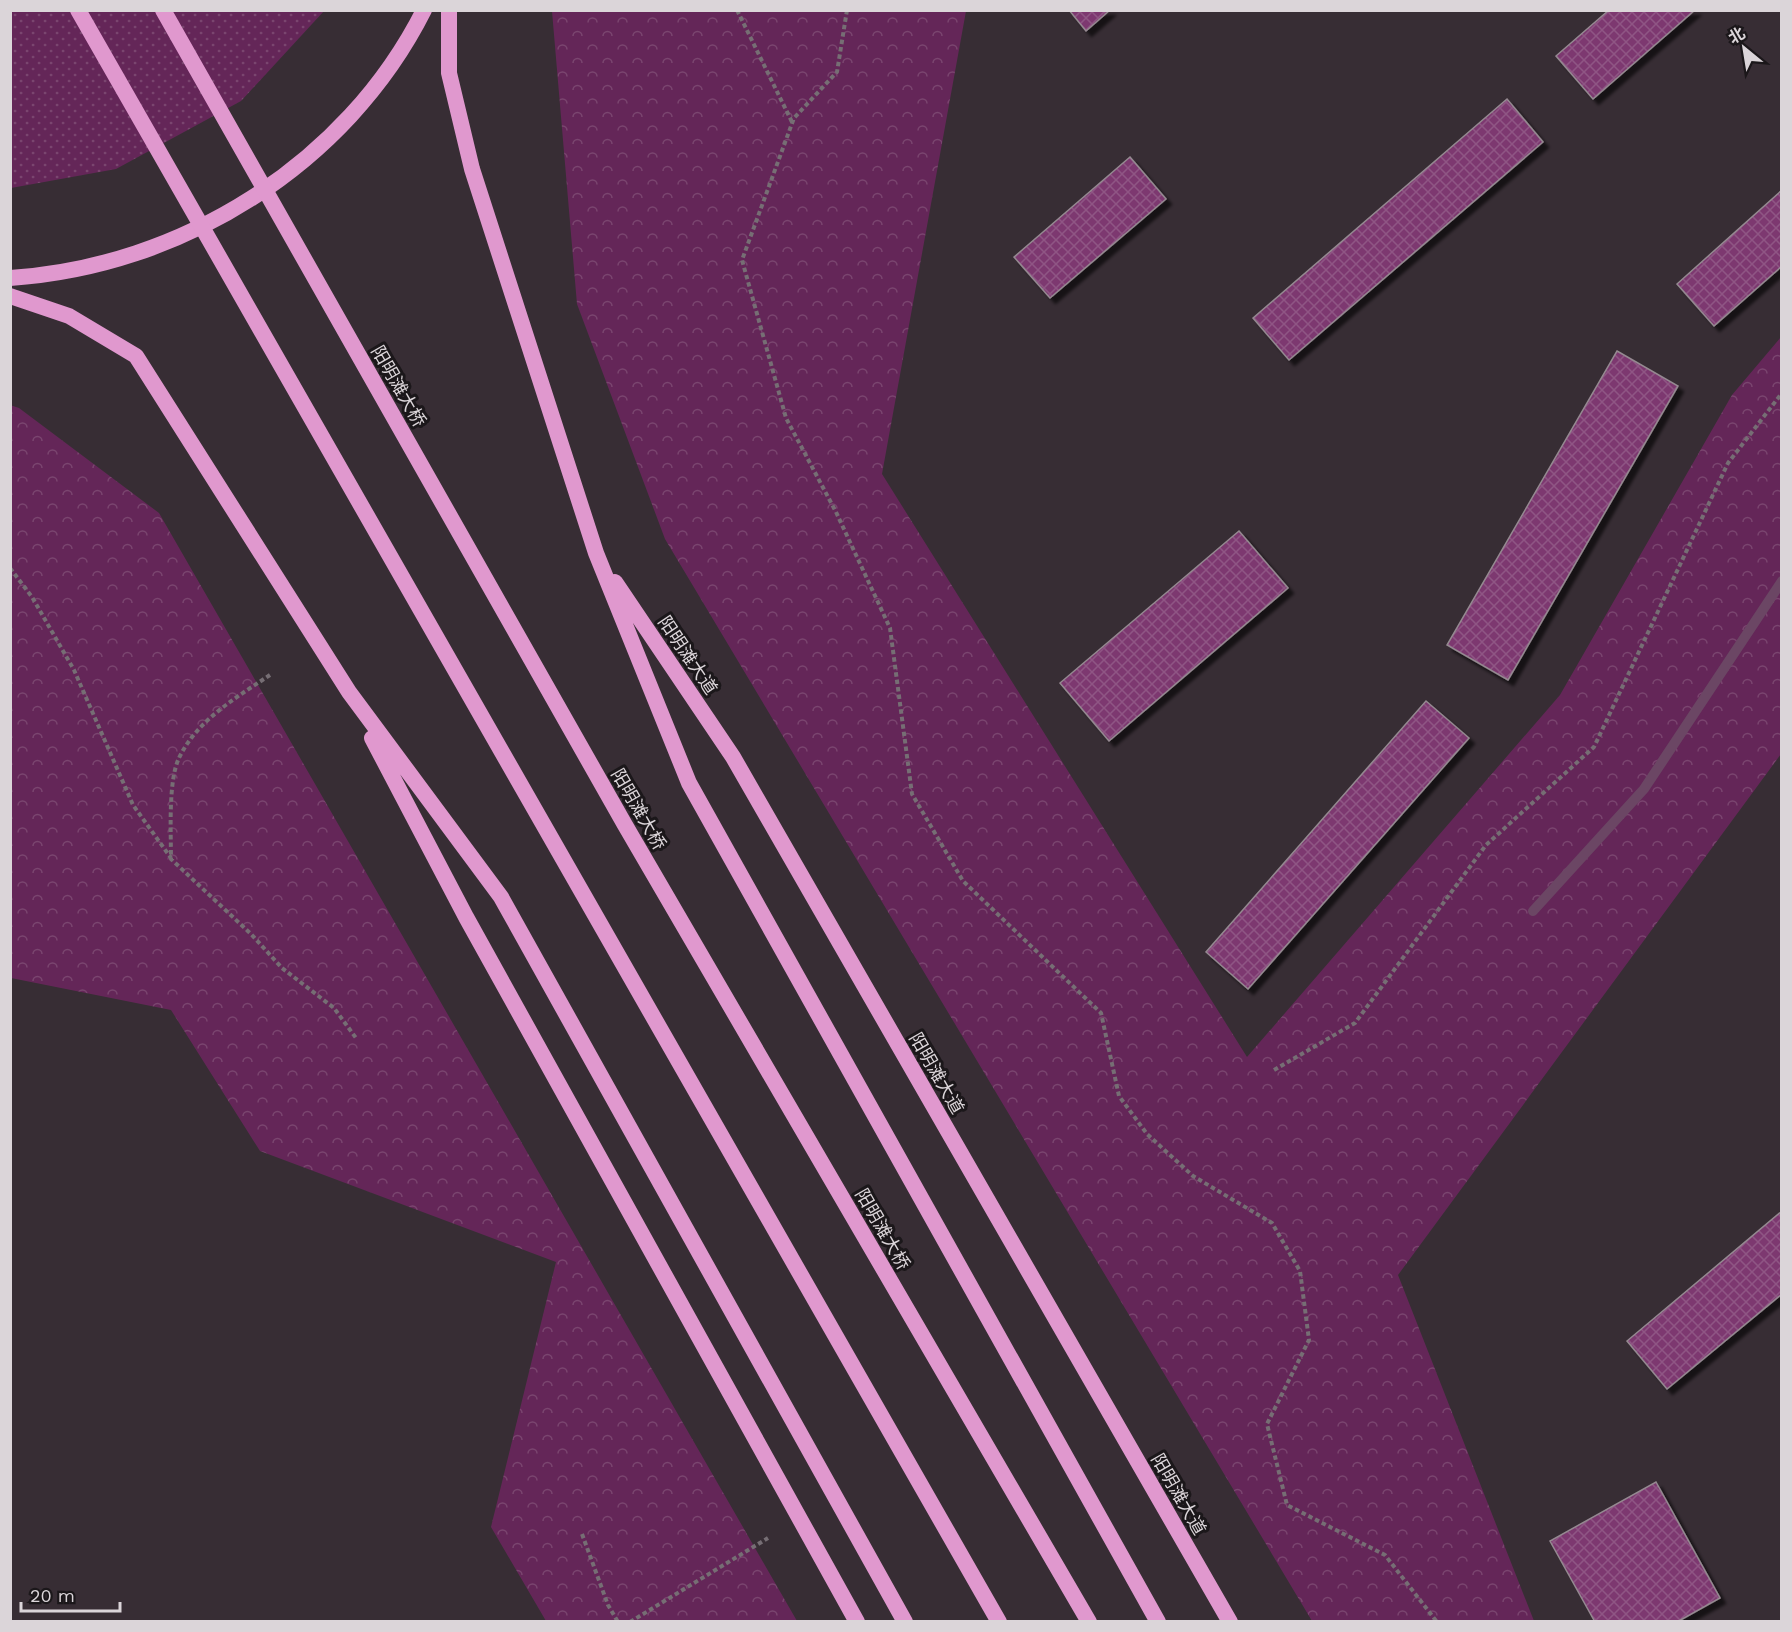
<svg xmlns="http://www.w3.org/2000/svg" width="1792" height="1632" font-family="'Work Sans','Noto Sans SC',sans-serif">
<style>
.grass{fill:url(#grass-dots)}
.park{fill:url(#park-crowns)}
.lines{fill:none;stroke-linecap:round;stroke-linejoin:round}
.stream{stroke:#6b4664;stroke-width:10}
.building{fill:url(#building-cross-hatch);stroke:#958991;stroke-width:1.5;filter:url(#shadow)}
.path{stroke:#766e74;stroke-width:4;stroke-dasharray:4.5 3;stroke-linecap:butt}
.trunk{stroke:#e098ce;stroke-width:16}
.trunk-bridge{stroke:#e098ce;stroke-width:16}
.labels{text-anchor:middle;dominant-baseline:central;stroke-width:6;stroke-linejoin:round;paint-order:stroke}
.street-label{font-size:18px;fill:#dbd5d9;stroke:#1b171a}
</style>
<defs>
<pattern id="grass-dots" width="8" height="8" patternUnits="userSpaceOnUse" patternTransform="scale(1.5)"><rect width="8" height="8" fill="#642658"/><path d="M2 2h.1M6 6h.1" fill="none" stroke="#7a456f" stroke-width="1.8" stroke-linecap="round"/></pattern>
<pattern id="park-crowns" width="20" height="18" patternUnits="userSpaceOnUse" patternTransform="scale(1.5)"><rect width="20" height="18" fill="#642658"/><path d="M2 6a3 3 0 1 1 6 0M12 15a3 3 0 1 1 6 0" fill="none" stroke="#7a456f"/></pattern>
<pattern id="building-cross-hatch" width="8" height="8" patternUnits="userSpaceOnUse" patternTransform="scale(1.5)"><rect width="8" height="8" fill="#7d3970"/><path d="M0 0l8 8M0 8l8-8" fill="none" stroke="#8f5584"/></pattern>
<filter id="shadow"><feDropShadow dx="5.5" dy="5.5" stdDeviation="1.5" flood-color="#0009"/></filter>
</defs>
<rect width="100%" height="100%" fill="#372d34"/>
<path class="grass" d="M 11,11 L 324,11 L 241,101 L 116,169 L 11,188 Z"/>
<path class="park" d="M 552,11 L 966,11 L 882,474 L 1247,1057 L 1560,695 L 1732,395 L 1781,337 L 1781,754 L 1398,1275 L 1534,1621 L 1312,1621 L 665,539 L 577,304 Z
M 10,405 L 19,408 L 159,513 L 797,1621 L 546,1621 L 491,1527 L 556,1262 L 260,1151 L 171,1010 L 11,978 Z"/>
<g class="lines">
<path class="stream" d="M 1533,911 L 1644,789 L 1782,581"/>
</g>
<path class="building" d="M 1069,10 L 1110,10 L 1086,31 Z
M 1609,10 L 1695,10 L 1593,99 L 1556,56 Z
M 1507,99 L 1543,142 L 1289,360 L 1253,318 Z
M 1130,157 L 1166,199 L 1050,298 L 1014,257 Z
M 1782,190 L 1782,266 L 1714,326 L 1677,284 Z
M 1617,351 L 1678,386 L 1508,680 L 1447,645 Z
M 1239,531 L 1288,588 L 1109,741 L 1060,683 Z
M 1426,701 L 1469,738 L 1248,989 L 1206,952 Z
M 1782,1211 L 1782,1294 L 1667,1389 L 1627,1341 Z
M 1656,1482 L 1720,1598 L 1677,1622 L 1595,1622 L 1550,1541 Z"/>
<g class="lines">
<path class="path" d="M 737,10 L 792,122
M 847,10 L 837,72 L 794,118 L 742,260 L 786,418 L 836,512 L 890,628 L 912,794 L 963,881 L 1101,1013 L 1119,1096 L 1147,1134 L 1193,1176 L 1272,1223 L 1300,1271 L 1309,1340 L 1267,1424 L 1287,1505 L 1385,1555 L 1437,1622
M 10,568 L 32,597 L 74,670 L 133,805 L 171,858
M 270,675 C 237,697 197,720 179,758 C 168,781 171,833 171,859 L 251,934 L 282,968 L 334,1008 L 356,1038
M 1274,1070 L 1355,1023 L 1486,845 L 1594,747 L 1728,463 L 1782,393
M 582,1534 L 608,1605 L 618,1622
M 630,1622 L 768,1538"/>
<path class="trunk" d="M 449,10 L 449,73 L 472,169 L 596,553 L 689,783 L 1158,1622
M 10,278 C 181,267 346,165 424,10
M 10,296 L 69,316 L 136,356 L 349,692 L 501,897 L 905,1622
M 615,582 L 733,757 L 1230,1622
M 372,738 L 466,917 L 857,1622"/>
<path class="trunk-bridge" d="M 78,10 L 999,1622
M 163,10 L 625,825 L 1089,1622"/>
</g>
<g class="labels">
<g class="street-label">
<text transform="translate(399 386) rotate(60)">阳明滩大桥</text>
<text transform="translate(688 655) rotate(56)">阳明滩大道</text>
<text transform="translate(639 809) rotate(60)">阳明滩大桥</text>
<text transform="translate(937 1073) rotate(60)">阳明滩大道</text>
<text transform="translate(883 1229) rotate(60)">阳明滩大桥</text>
<text transform="translate(1179 1494) rotate(60)">阳明滩大道</text>
</g>
</g>
<rect width="1792" height="1632" fill="none" stroke="#dbd5d9" stroke-width="24"/>
<g transform="translate(1744 48) rotate(330)" stroke="#1b171a" stroke-width="4.5" paint-order="stroke">
<path d="M0-4.5L10 22L0 15L-10 22Z" fill="#dbd5d9"/>
<text y="-9" font-size="16" font-weight="bold" text-anchor="middle" fill="#dbd5d9">北</text>
</g>
<path d="M21 1602v9h99v-9" fill="none" stroke="#dbd5d9" stroke-width="3"/>
<text x="30" y="1602" font-size="18" fill="#dbd5d9" stroke="#1b171a" stroke-width="4.5" paint-order="stroke">20 m</text>
</svg>
